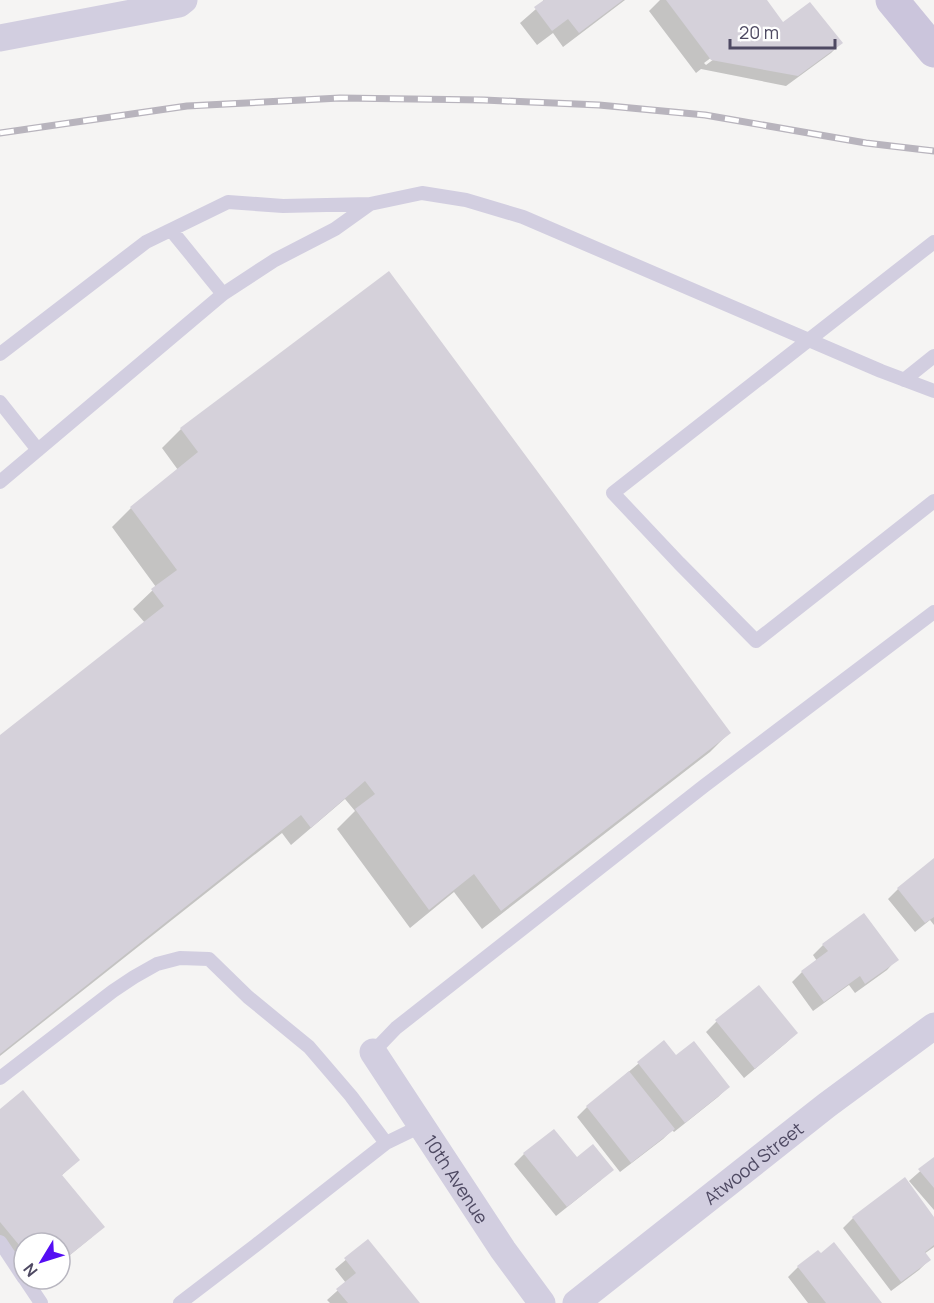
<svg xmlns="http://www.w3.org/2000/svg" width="934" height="1303" font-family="Manrope,sans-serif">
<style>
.shadow{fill:#0003;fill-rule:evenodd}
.building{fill:#d5d1da}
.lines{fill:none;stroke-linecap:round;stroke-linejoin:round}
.service{stroke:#d2cee0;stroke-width:14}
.minor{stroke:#d2cee0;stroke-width:27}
.secondary{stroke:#cbc5dc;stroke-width:33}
.rail-casing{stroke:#b8b4bd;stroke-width:7}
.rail{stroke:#fff;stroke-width:4.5;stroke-dasharray:14;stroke-linecap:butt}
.labels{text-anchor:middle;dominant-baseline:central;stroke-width:5;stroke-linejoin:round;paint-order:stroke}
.street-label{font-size:18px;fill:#4e4962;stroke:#fff}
</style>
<rect width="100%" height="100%" fill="#f5f4f3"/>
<path class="shadow" d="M 543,0 L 625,0 L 563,47 L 553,33 L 537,45 L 520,23 L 544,2 Z
M 660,0 L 766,0 L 782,24 L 841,43 L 831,53 L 786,86 L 701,69 L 696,73 L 649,11 ZM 760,21 L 760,25 L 706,65 L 704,63 Z
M 389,273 L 729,733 L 710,752 L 482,929 L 454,892 L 410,928 L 337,829 L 355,811 L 345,799 L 291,845 L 282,833 L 0,1056 L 0,736 L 145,623 L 133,609 L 156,587 L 112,527 L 131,508 L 178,470 L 162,448 L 181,429 Z
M 934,860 L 934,925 L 930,920 L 915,932 L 888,899 L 898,889 Z
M 823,945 L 897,959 L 887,970 L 855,993 L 849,985 L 813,1011 L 792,982 L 802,972 L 817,961 L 813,955 Z
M 759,987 L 796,1033 L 786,1043 L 744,1078 L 706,1032 L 716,1022 Z
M 664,1042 L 676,1057 L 728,1087 L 718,1097 L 674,1132 L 672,1130 L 663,1139 L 620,1172 L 577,1117 L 587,1107 Z
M 0,1111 L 78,1160 L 61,1176 L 92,1237 L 60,1263 L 60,1243 L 24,1243 L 24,1274 L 0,1244 Z
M 524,1154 L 577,1160 L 601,1180 L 556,1216 L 514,1164 Z
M 934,1159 L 934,1210 L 909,1181 Z
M 853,1218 L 934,1219 L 934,1247 L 924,1254 L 929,1260 L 919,1270 L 891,1291 L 843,1228 Z
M 368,1241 L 419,1303 L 330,1303 L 327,1300 L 346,1283 L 335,1269 Z
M 798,1267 L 880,1303 L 808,1303 L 788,1277 Z"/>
<path class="building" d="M 544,0 L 623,0 L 579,33 L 568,19 L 552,31 L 534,7 Z
M 666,0 L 767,0 L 783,22 L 810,2 L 843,43 L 798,76 L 711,60 Z
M 389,271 L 731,733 L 501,911 L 474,874 L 429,910 L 355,809 L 375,794 L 365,781 L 311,828 L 301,815 L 0,1054 L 0,735 L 164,606 L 151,589 L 177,570 L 130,507 L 198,452 L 180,428 Z
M 934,858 L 934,917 L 925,923 L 897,888 Z
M 864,913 L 899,960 L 865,984 L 860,976 L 824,1002 L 801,971 L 828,951 L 822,944 Z
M 759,985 L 798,1033 L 755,1069 L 715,1020 Z
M 664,1040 L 676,1055 L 694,1041 L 730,1087 L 685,1123 L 637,1062 Z
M 629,1071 L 675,1129 L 631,1163 L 586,1106 Z
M 23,1090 L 80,1160 L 62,1175 L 105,1227 L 60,1263 L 60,1243 L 24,1243 L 24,1251 L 0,1222 L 0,1109 Z
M 554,1129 L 577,1157 L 593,1144 L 614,1170 L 567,1207 L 523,1153 Z
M 934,1157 L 934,1188 L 918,1169 Z
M 905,1177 L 934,1217 L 934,1245 L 925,1252 L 931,1260 L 901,1282 L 852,1217 Z
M 368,1239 L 420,1303 L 348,1303 L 336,1289 L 356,1273 L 344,1258 Z
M 834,1242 L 882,1303 L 826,1303 L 797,1266 L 818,1250 L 821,1253 Z"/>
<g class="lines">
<path class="service" d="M 370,204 L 422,193 L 466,200 L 523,217 L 881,371 L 934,391
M 171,230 L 223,294
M 934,242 L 613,493 L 679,563 L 756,641 L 934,501
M 0,354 L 146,242 L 228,202 L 283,206 L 370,204 L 335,229 L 275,260 L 223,294 L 0,482
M 904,380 L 934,356
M 0,402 L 38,450
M 373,1052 L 396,1028 L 704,786 L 934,612
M 0,1078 L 113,991 L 134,977 L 157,964 L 180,958 L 209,959 L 248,997 L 309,1047 L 351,1096 L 386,1143
M 0,1242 L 24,1278
M 25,1279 L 41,1303
M 180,1303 L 256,1245 L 386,1143 L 421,1126"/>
<g class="minor">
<path d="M 0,38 L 179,4 L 184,0"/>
<path id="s1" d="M 373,1052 L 503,1250 L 542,1303"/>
<path id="s2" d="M 576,1303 L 827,1105 L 934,1026"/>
</g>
<path class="secondary" d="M 892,0 L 934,51"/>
<g class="rail-casing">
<path id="rail" d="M 0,133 L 187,106 L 340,98 L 484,100 L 599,105 L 705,115 L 866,143 L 934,151"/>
</g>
<use href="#rail" class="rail"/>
</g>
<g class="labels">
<g class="street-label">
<text stroke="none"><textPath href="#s2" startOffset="226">Atwood Street</textPath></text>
<text stroke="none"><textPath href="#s1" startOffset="152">10th Avenue</textPath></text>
</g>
</g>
<g transform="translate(42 1261) rotate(232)"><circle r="28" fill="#ffffff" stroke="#b8b6c0" stroke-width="1.5"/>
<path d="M0-4.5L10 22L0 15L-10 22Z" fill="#550ef3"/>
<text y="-9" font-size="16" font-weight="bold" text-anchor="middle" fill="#4e4962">N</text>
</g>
<path d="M730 39v9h105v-9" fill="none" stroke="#4e4962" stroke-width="3"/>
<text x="739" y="39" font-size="18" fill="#4e4962" stroke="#ffffff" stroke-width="4.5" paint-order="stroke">20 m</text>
</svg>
